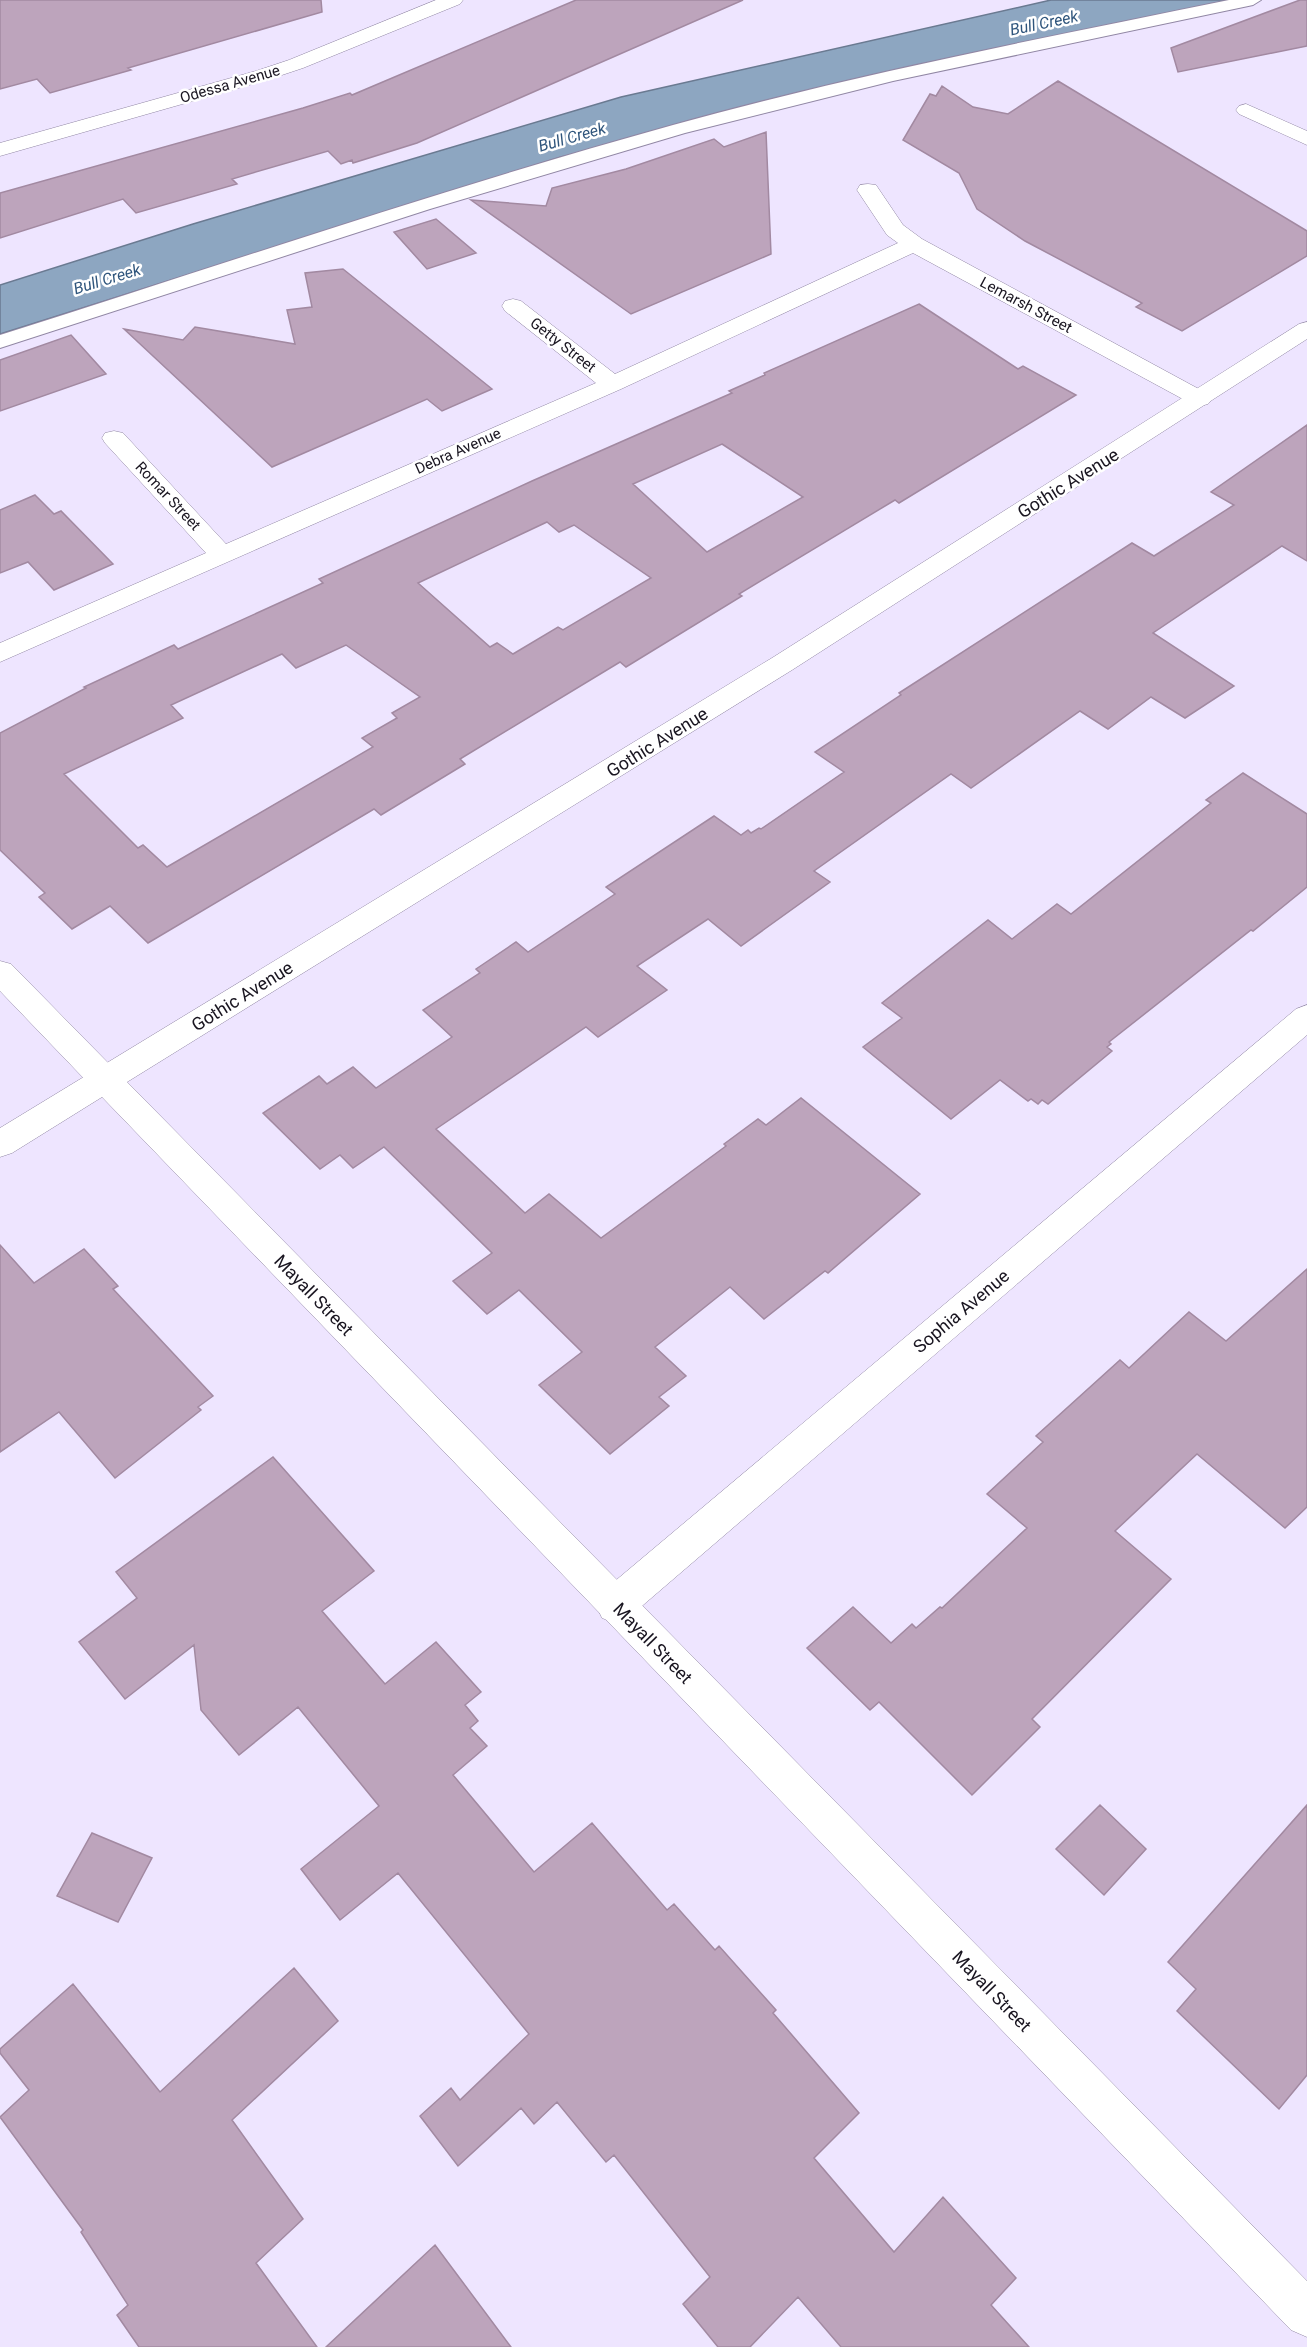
<svg xmlns="http://www.w3.org/2000/svg" width="1307" height="2347" font-family="Roboto,sans-serif">
<style>
.water{fill:#8da6c1;stroke:#6a7a91;stroke-width:1.5}
.building{fill:#bda4bc;stroke:#a289a1;stroke-width:1.5;fill-rule:evenodd}
.lines{fill:none;stroke-linecap:round;stroke-linejoin:round}
.service-casing{stroke:#9187a4;stroke-width:2}
.minor-casing{stroke:#9187a4;stroke-width:1}
.tertiary-casing{stroke:#9187a4;stroke-width:1}
.service{fill:#fff;fill-rule:evenodd}
.minor{fill:#fff;fill-rule:evenodd}
.tertiary{fill:#fff;fill-rule:evenodd}
.labels{text-anchor:middle;dominant-baseline:central;stroke-width:5;stroke-linejoin:round;paint-order:stroke}
.far-street-label{font-size:15px;fill:#191520;stroke:#fff}
.far-water-label{font-size:16px;font-style:italic;fill:#2f557c;stroke:#fff}
.street-label{font-size:18px;fill:#191520;stroke:#fff}
</style>
<rect width="100%" height="100%" fill="#eee5ff"/>
<path class="water" d="M 1051,0 L 1230,0 L 561,157 L 0,334 L 0,285 L 193,224 L 621,97 Z"/>
<path class="building" d="M 0,0 L 321,0 L 322,12 L 128,68 L 131,70 L 50,93 L 37,79 L 0,89 Z
M 576,0 L 743,0 L 417,143 L 353,163 L 352,160 L 341,164 L 328,151 L 232,179 L 237,184 L 136,213 L 123,199 L 0,238 L 0,193 L 303,108 L 350,93 L 352,95 Z
M 1300,0 L 1307,0 L 1307,46 L 1178,72 L 1171,48 Z
M 1058,81 L 1307,231 L 1307,256 L 1182,331 L 1136,307 L 1142,303 L 1025,241 L 977,209 L 959,173 L 903,140 L 930,94 L 936,96 L 942,86 L 973,107 L 1008,114 Z
M 766,132 L 771,254 L 631,314 L 471,200 L 546,206 L 552,188 L 626,169 L 714,139 L 724,147 Z
M 436,219 L 476,253 L 427,269 L 394,232 Z
M 343,269 L 492,389 L 442,411 L 427,399 L 272,467 L 124,329 L 183,340 L 195,327 L 295,344 L 287,310 L 312,307 L 305,273 Z
M 919,304 L 1018,369 L 1023,366 L 1076,395 L 899,503 L 895,500 L 739,594 L 742,596 L 626,667 L 620,662 L 460,759 L 465,764 L 381,815 L 374,809 L 148,943 L 110,906 L 72,929 L 39,897 L 45,893 L 0,850 L 0,733 L 86,688 L 84,687 L 174,645 L 178,649 L 323,583 L 319,579 L 532,481 L 732,393 L 729,391 L 765,375 L 764,373 ZM 722,444 L 803,497 L 707,552 L 633,484 ZM 547,522 L 559,532 L 574,525 L 651,578 L 563,630 L 558,627 L 513,654 L 497,643 L 490,647 L 418,583 ZM 346,645 L 420,697 L 392,713 L 397,718 L 362,738 L 373,747 L 167,867 L 143,845 L 138,848 L 64,774 L 183,718 L 171,705 L 282,654 L 296,668 Z
M 71,335 L 106,374 L 0,411 L 0,360 Z
M 1307,425 L 1307,561 L 1282,546 L 1153,633 L 1234,686 L 1185,718 L 1151,697 L 1108,729 L 1080,711 L 971,788 L 951,774 L 814,871 L 830,882 L 741,946 L 708,919 L 637,966 L 667,990 L 598,1037 L 586,1027 L 436,1129 L 525,1213 L 549,1194 L 601,1238 L 726,1146 L 724,1144 L 758,1119 L 766,1125 L 801,1098 L 920,1194 L 828,1273 L 825,1271 L 764,1319 L 730,1287 L 655,1347 L 686,1376 L 659,1397 L 669,1406 L 610,1454 L 539,1385 L 582,1352 L 519,1290 L 487,1314 L 453,1281 L 492,1253 L 384,1147 L 353,1168 L 340,1155 L 320,1169 L 263,1113 L 319,1076 L 327,1084 L 353,1067 L 376,1088 L 452,1037 L 423,1010 L 480,973 L 476,969 L 516,942 L 528,952 L 615,894 L 606,887 L 714,816 L 741,835 L 748,830 L 751,833 L 759,828 L 761,829 L 844,772 L 815,752 L 901,695 L 899,693 L 1132,543 L 1154,556 L 1234,505 L 1211,492 Z
M 35,495 L 54,514 L 61,511 L 113,564 L 54,590 L 28,562 L 0,573 L 0,510 Z
M 1243,773 L 1307,814 L 1307,887 L 1253,931 L 1251,930 L 1109,1042 L 1111,1044 L 1107,1047 L 1112,1051 L 1048,1104 L 1042,1100 L 1038,1104 L 1031,1099 L 1028,1101 L 1000,1080 L 951,1119 L 863,1047 L 902,1018 L 882,1003 L 988,920 L 1012,939 L 1057,904 L 1071,914 L 1211,803 L 1206,800 Z
M 0,1245 L 34,1283 L 84,1249 L 118,1286 L 113,1289 L 213,1396 L 198,1407 L 201,1410 L 115,1478 L 59,1412 L 0,1452 Z
M 1307,1269 L 1307,1507 L 1285,1528 L 1197,1454 L 1115,1531 L 1171,1579 L 1032,1719 L 1040,1727 L 972,1795 L 879,1702 L 870,1710 L 807,1648 L 853,1607 L 891,1643 L 912,1624 L 916,1628 L 940,1607 L 942,1608 L 1027,1528 L 987,1494 L 1043,1442 L 1036,1436 L 1120,1360 L 1129,1368 L 1189,1312 L 1226,1341 Z
M 273,1457 L 374,1571 L 322,1611 L 385,1684 L 436,1642 L 481,1692 L 465,1705 L 478,1721 L 470,1728 L 487,1746 L 453,1775 L 534,1872 L 592,1823 L 667,1910 L 674,1904 L 715,1950 L 719,1946 L 776,2010 L 773,2013 L 859,2113 L 814,2158 L 894,2252 L 943,2197 L 1016,2278 L 991,2305 L 1029,2347 L 841,2347 L 798,2297 L 750,2347 L 718,2347 L 683,2304 L 710,2277 L 614,2155 L 606,2162 L 557,2102 L 534,2124 L 521,2108 L 458,2166 L 420,2116 L 451,2088 L 460,2100 L 529,2034 L 398,1873 L 340,1920 L 301,1869 L 379,1806 L 298,1707 L 239,1755 L 201,1710 L 194,1645 L 125,1699 L 79,1642 L 137,1598 L 116,1572 Z
M 1100,1805 L 1146,1849 L 1104,1895 L 1056,1849 Z
M 1307,1805 L 1307,2075 L 1279,2109 L 1177,2011 L 1196,1989 L 1168,1962 Z
M 92,1833 L 152,1858 L 118,1922 L 57,1896 Z
M 294,1968 L 338,2021 L 232,2120 L 303,2219 L 256,2263 L 317,2347 L 139,2347 L 117,2315 L 128,2305 L 81,2232 L 83,2230 L 0,2117 L 29,2090 L 0,2053 L 0,2049 L 73,1984 L 160,2092 Z
M 435,2245 L 511,2347 L 326,2347 Z"/>
<g class="lines">
<g class="service-casing">
<path id="service" d="M 1229,0 L 1261,0 L 1253,5 L 893,81 L 685,133 L 430,209 L 0,348 L 0,335 C 224,264 446,188 673,125 C 856,74 1043,38 1229,0 Z"/>
</g>
<g class="minor-casing">
<path id="minor" d="M 436,0 L 463,0 L 460,4 L 303,68 L 270,79 L 0,156 L 0,143 L 256,71 L 289,60 Z
M 1246,104 L 1307,131 L 1307,145 L 1239,114 L 1236,110 L 1239,106 Z
M 868,184 L 876,185 L 903,225 L 922,239 L 1208,394 L 1212,399 L 1208,404 L 1200,406 L 1192,404 L 913,253 L 621,389 L 0,662 L 0,643 L 206,553 L 105,443 L 102,438 L 105,433 L 114,431 L 123,433 L 226,544 L 596,383 L 505,311 L 502,306 L 505,301 L 513,299 L 521,301 L 615,374 L 898,243 L 887,235 L 857,190 L 860,185 Z
M 0,961 L 11,964 L 116,1071 L 121,1080 L 116,1089 L 105,1092 L 94,1089 L 0,991 Z
M 1307,1005 L 1307,1035 L 628,1618 L 615,1623 L 602,1618 L 596,1605 L 602,1592 L 1296,1009 Z"/>
</g>
<g class="tertiary-casing">
<path id="tertiary" d="M 1307,322 L 1307,339 L 792,670 L 127,1082 L 1307,2281 L 1307,2337 L 1291,2330 L 102,1097 L 12,1153 L 0,1157 L 0,1128 L 772,658 L 1299,324 Z"/>
</g>
<use href="#service" class="service"/>
<use href="#minor" class="minor"/>
<use href="#tertiary" class="tertiary"/>
</g>
<g class="labels">
<g class="far-street-label">
<text transform="translate(230 84) rotate(-16)">Odessa Avenue</text>
<text transform="translate(1026 305) rotate(28)">Lemarsh Street</text>
<text transform="translate(563 345) rotate(38)">Getty Street</text>
<text transform="translate(458 451) rotate(-24)">Debra Avenue</text>
<text transform="translate(168 496) rotate(47)">Romar Street</text>
</g>
<g class="far-water-label">
<text transform="translate(1044 23) rotate(-12)">Bull Creek</text>
<text transform="translate(572 137) rotate(-16)">Bull Creek</text>
<text transform="translate(107 279) rotate(-17)">Bull Creek</text>
</g>
<g class="street-label">
<text transform="translate(1068 483) rotate(-32)">Gothic Avenue</text>
<text transform="translate(657 742) rotate(-32)">Gothic Avenue</text>
<text transform="translate(242 996) rotate(-32)">Gothic Avenue</text>
<text transform="translate(314 1295) rotate(46)">Mayall Street</text>
<text transform="translate(961 1311) rotate(-40)">Sophia Avenue</text>
<text transform="translate(653 1643) rotate(46)">Mayall Street</text>
<text transform="translate(992 1991) rotate(46)">Mayall Street</text>
</g>
</g>
</svg>
